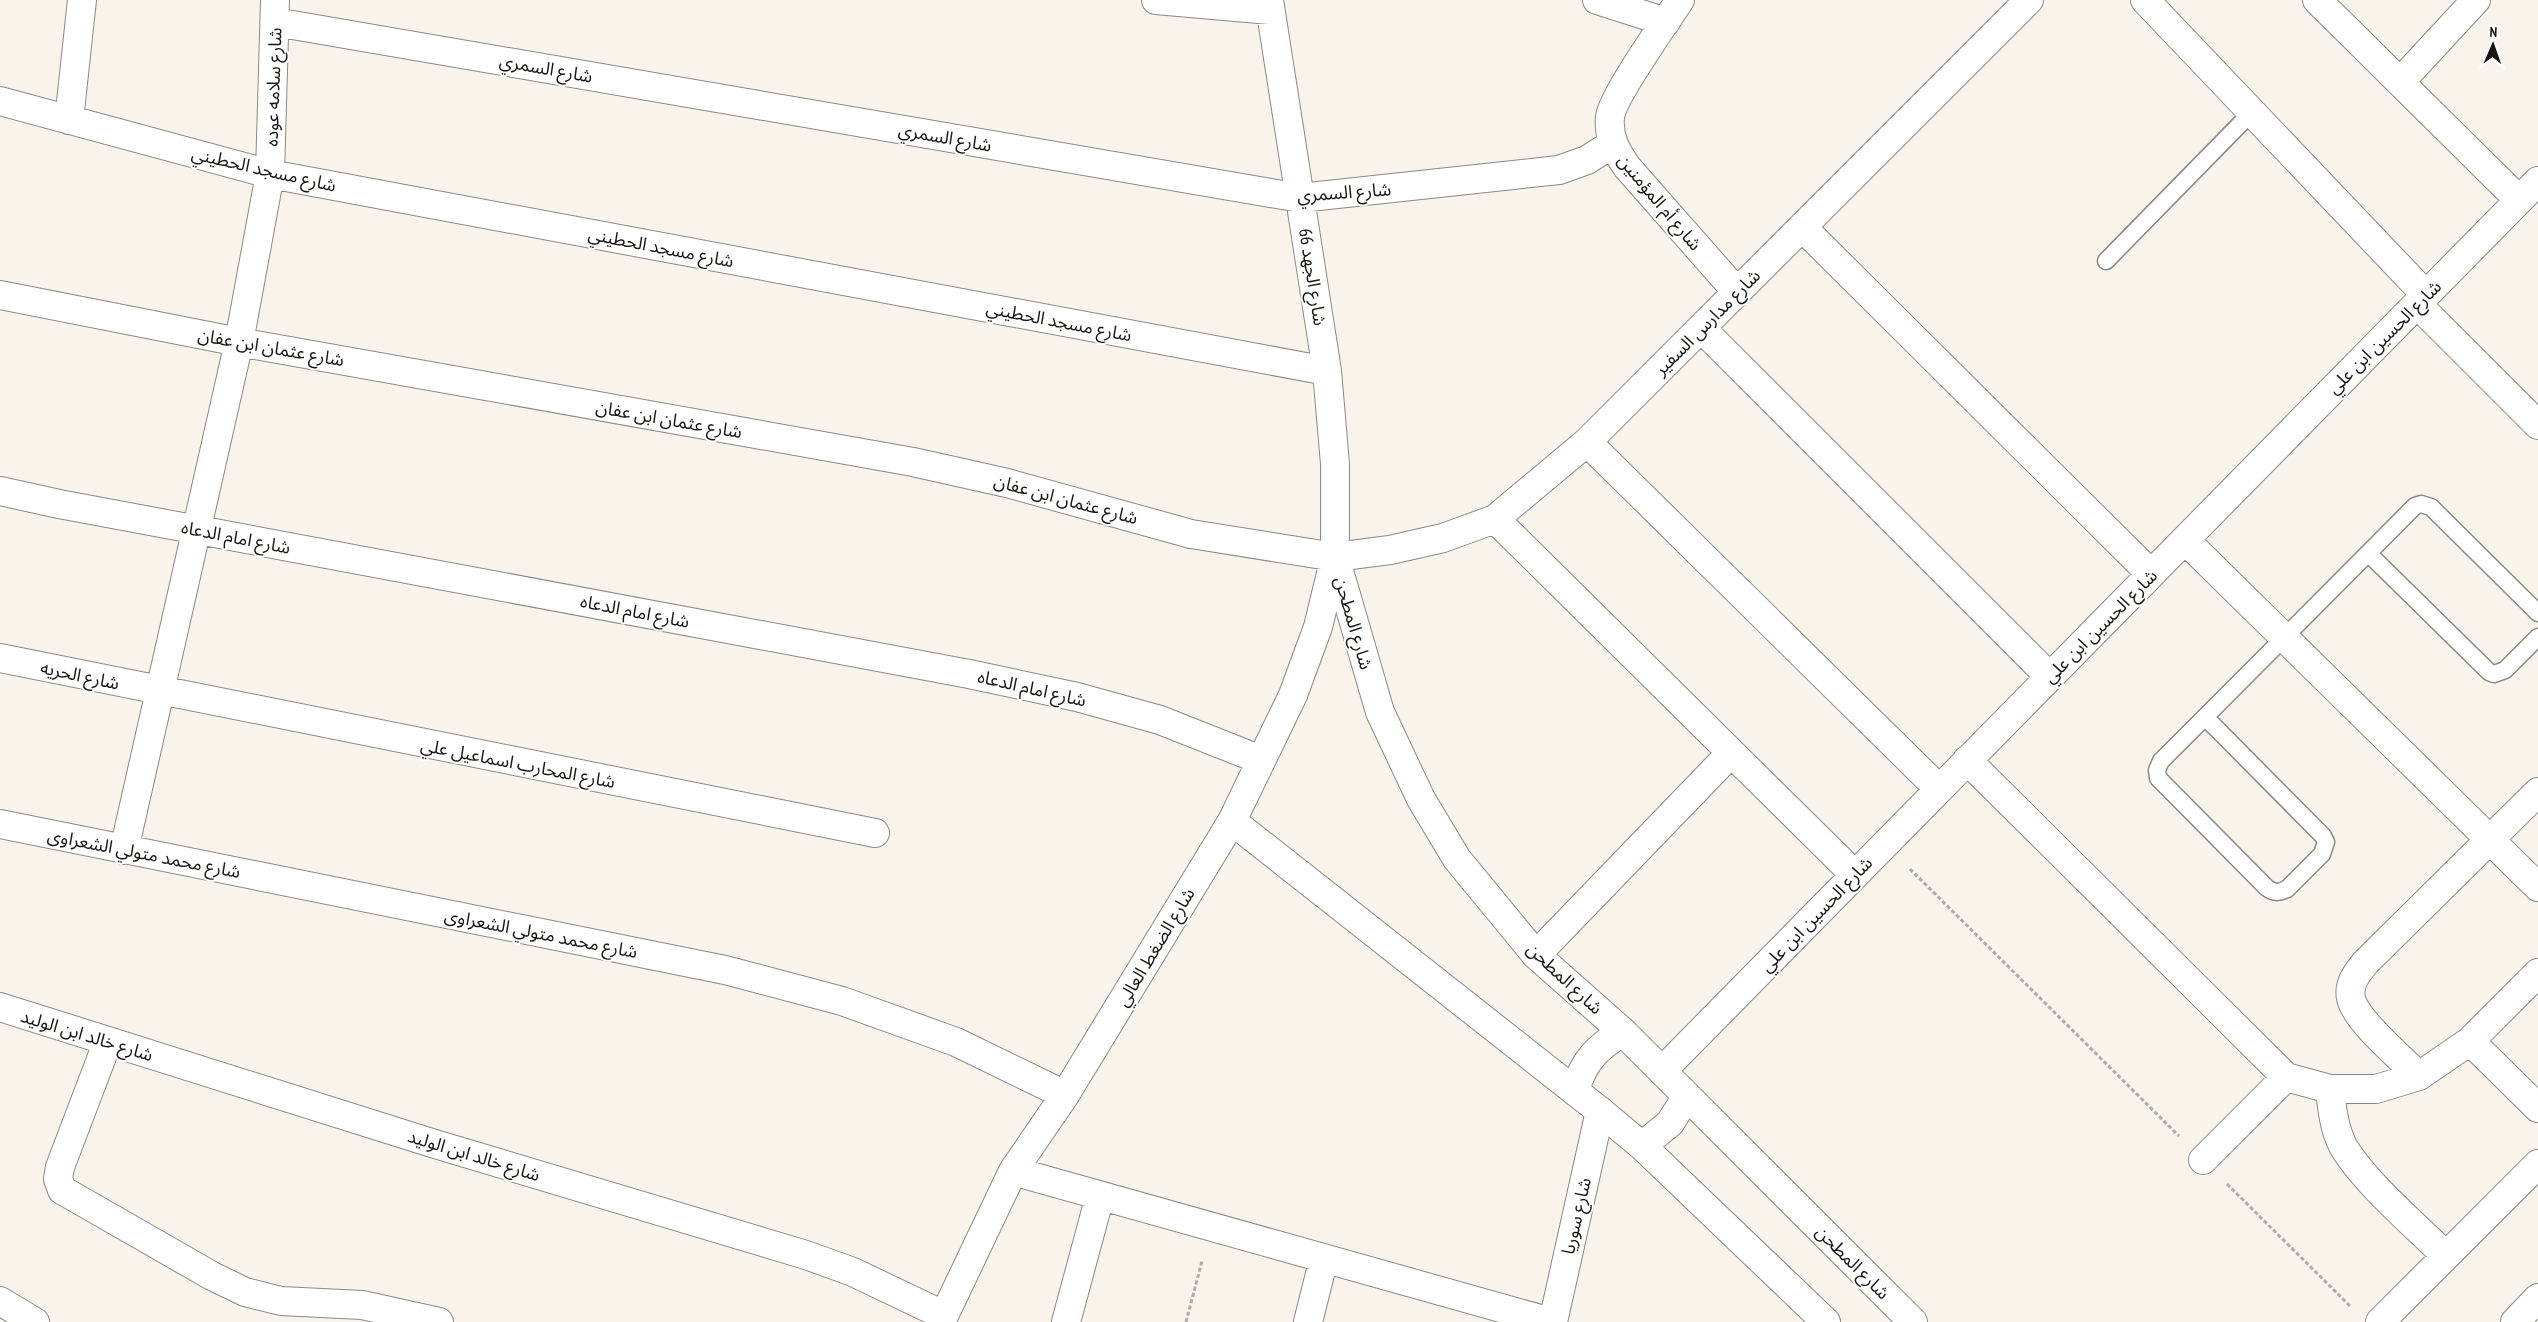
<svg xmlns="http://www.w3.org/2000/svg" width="2538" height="1322" font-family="'PT Sans Narrow','Noto Sans Arabic',sans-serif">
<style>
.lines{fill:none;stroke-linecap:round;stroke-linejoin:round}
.service-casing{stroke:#8d8881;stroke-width:19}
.minor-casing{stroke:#8d8881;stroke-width:30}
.tertiary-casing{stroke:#8d8881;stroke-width:30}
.path{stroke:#afaba5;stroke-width:3;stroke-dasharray:4 2.5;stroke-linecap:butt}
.service{stroke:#fff;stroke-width:16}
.minor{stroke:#fff;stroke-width:28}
.tertiary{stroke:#fff;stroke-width:28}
.labels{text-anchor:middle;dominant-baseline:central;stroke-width:4;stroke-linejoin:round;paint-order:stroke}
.street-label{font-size:18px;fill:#171613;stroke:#fff}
</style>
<rect width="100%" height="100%" fill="#f8f3eb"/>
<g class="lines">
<g class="service-casing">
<path id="service" d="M 2106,261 L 2252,112
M 2368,553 L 2489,672 L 2494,674 L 2505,670 L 2538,637
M 2205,717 L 2161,761 L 2157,770 L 2158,778 L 2267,888 C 2274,893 2279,893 2287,889 L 2322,854 L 2326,842 L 2323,836 L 2205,717 L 2415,506 L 2421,504 L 2431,507 L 2538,613"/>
</g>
<g class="minor-casing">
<path id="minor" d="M 1156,0 L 1270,10
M 1597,0 L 1666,22
M 1680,0 C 1666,22 1613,95 1610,117 C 1608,137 1616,151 1627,167 L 1737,292
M 2145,0 L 2426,295
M 2317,0 L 2519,200
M 275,22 L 1300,198 L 1559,170 L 1587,160 L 1612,144
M 2400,82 L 2476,0
M 0,101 L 270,174 L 1327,371
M 69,120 L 82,0
M 1802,227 L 2151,574
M 0,295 L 239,342 L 913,462 L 1007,483 L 1191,534 L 1335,557 L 1390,550 L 1443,538 L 1495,519 L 1587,442 L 2029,0
M 2417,304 L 2538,425
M 1701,328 L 2050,677
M 1587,442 L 1939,789
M 0,491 L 59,504 L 969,674 L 1077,697 L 1160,720 L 1261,760
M 1495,519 L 1855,875
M 2185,540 L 2538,887
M 0,658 L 875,833
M 1967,760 L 2286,1077 L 2330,1089 L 2376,1089 L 2419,1076 L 2470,1041 L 2538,973
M 0,824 L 725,970 L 842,1001 L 956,1042 L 1065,1095
M 124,850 L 239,342 L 270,174 L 275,0
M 1536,955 L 1731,753
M 0,1007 L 435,1144 L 806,1255 L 853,1272 L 943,1315
M 108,1041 L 60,1167 L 58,1179 L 62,1190 L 212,1276 L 245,1292 L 281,1301 L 362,1305 L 439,1322
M 2470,1041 L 2538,1108
M 1662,1071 L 2538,181
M 2419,1076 C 2402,1059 2355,1020 2351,998 C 2348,984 2357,973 2365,963 L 2538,792
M 2330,1089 C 2332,1109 2334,1128 2343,1146 C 2364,1182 2415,1225 2446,1256
M 2203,1160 L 2286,1077
M 1013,1171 L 1551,1322
M 0,1301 L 35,1322
M 941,1322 L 1013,1171 L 1065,1095 L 1232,821 L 1293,695 L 1318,627 L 1335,557 L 1335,464 L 1327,371 L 1269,0
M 1066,1322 L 1100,1196
M 1308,1322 L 1324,1258
M 1553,1322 L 1600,1111
M 2380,1322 L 2538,1164
M 2515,1322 L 2538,1298"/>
</g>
<g class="tertiary-casing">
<path id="tertiary" d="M 1335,557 L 1380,712 L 1421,799 L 1457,859 L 1536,955 L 1623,1032 L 1913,1322
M 1232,821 L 1600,1111 L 1642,1146 L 1826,1322
M 1575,1090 C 1584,1061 1597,1047 1623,1032
M 1642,1146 L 1670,1123 L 1687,1096"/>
</g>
<path class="path" d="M 1910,869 L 2179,1136
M 2227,1184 L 2351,1307
M 1186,1322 L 1202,1261"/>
<use href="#service" class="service"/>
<use href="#minor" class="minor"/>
<use href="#tertiary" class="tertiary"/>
</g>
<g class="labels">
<g class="street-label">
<text transform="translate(546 68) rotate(10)">شارع السمري</text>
<text transform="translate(273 87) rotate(-88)">شارع سلامه عوده</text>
<text transform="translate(945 137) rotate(10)">شارع السمري</text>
<text transform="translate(264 169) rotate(13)">شارع مسجد الحطيني</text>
<text transform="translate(1344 192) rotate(-4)">شارع السمري</text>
<text transform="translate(1660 202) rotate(50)">شارع أم المؤمنين</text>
<text transform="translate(661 247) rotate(11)">شارع مسجد الحطيني</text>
<text transform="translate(1313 277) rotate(81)">شارع الجهد 66</text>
<text transform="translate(1059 321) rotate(11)">شارع مسجد الحطيني</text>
<text transform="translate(1707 322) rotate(-45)">شارع مدارس السفير</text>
<text transform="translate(2384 337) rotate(-45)">شارع الحسين ابن علي</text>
<text transform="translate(271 347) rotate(10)">شارع عثمان ابن عفان</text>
<text transform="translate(669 419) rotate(10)">شارع عثمان ابن عفان</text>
<text transform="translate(1066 499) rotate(15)">شارع عثمان ابن عفان</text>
<text transform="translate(236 537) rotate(11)">شارع امام الدعاه</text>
<text transform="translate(635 611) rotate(11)">شارع امام الدعاه</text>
<text transform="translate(1354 623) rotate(74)">شارع المطحن</text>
<text transform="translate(2100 626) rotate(-45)">شارع الحسين ابن علي</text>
<text transform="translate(80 675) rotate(12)">شارع الحريه</text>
<text transform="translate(1032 688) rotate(13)">شارع امام الدعاه</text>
<text transform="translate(518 763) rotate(11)">شارع المحارب اسماعيل علي</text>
<text transform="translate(144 853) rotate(11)">شارع محمد متولي الشعراوى</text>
<text transform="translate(1816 914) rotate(-46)">شارع الحسين ابن علي</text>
<text transform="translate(541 933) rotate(11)">شارع محمد متولي الشعراوى</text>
<text transform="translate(1155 947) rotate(-59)">شارع الضغط العالي</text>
<text transform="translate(1565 978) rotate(43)">شارع المطحن</text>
<text transform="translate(87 1035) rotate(17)">شارع خالد ابن الوليد</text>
<text transform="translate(474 1155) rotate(17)">شارع خالد ابن الوليد</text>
<text transform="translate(1576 1216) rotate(-77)">شارع سوريا</text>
<text transform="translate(1853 1262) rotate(45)">شارع المطحن</text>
</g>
</g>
<g transform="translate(2493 45) rotate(2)" stroke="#ffffff" stroke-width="4" paint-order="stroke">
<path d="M0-4L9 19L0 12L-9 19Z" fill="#171613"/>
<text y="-8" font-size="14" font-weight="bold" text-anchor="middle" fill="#171613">N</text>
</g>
</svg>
